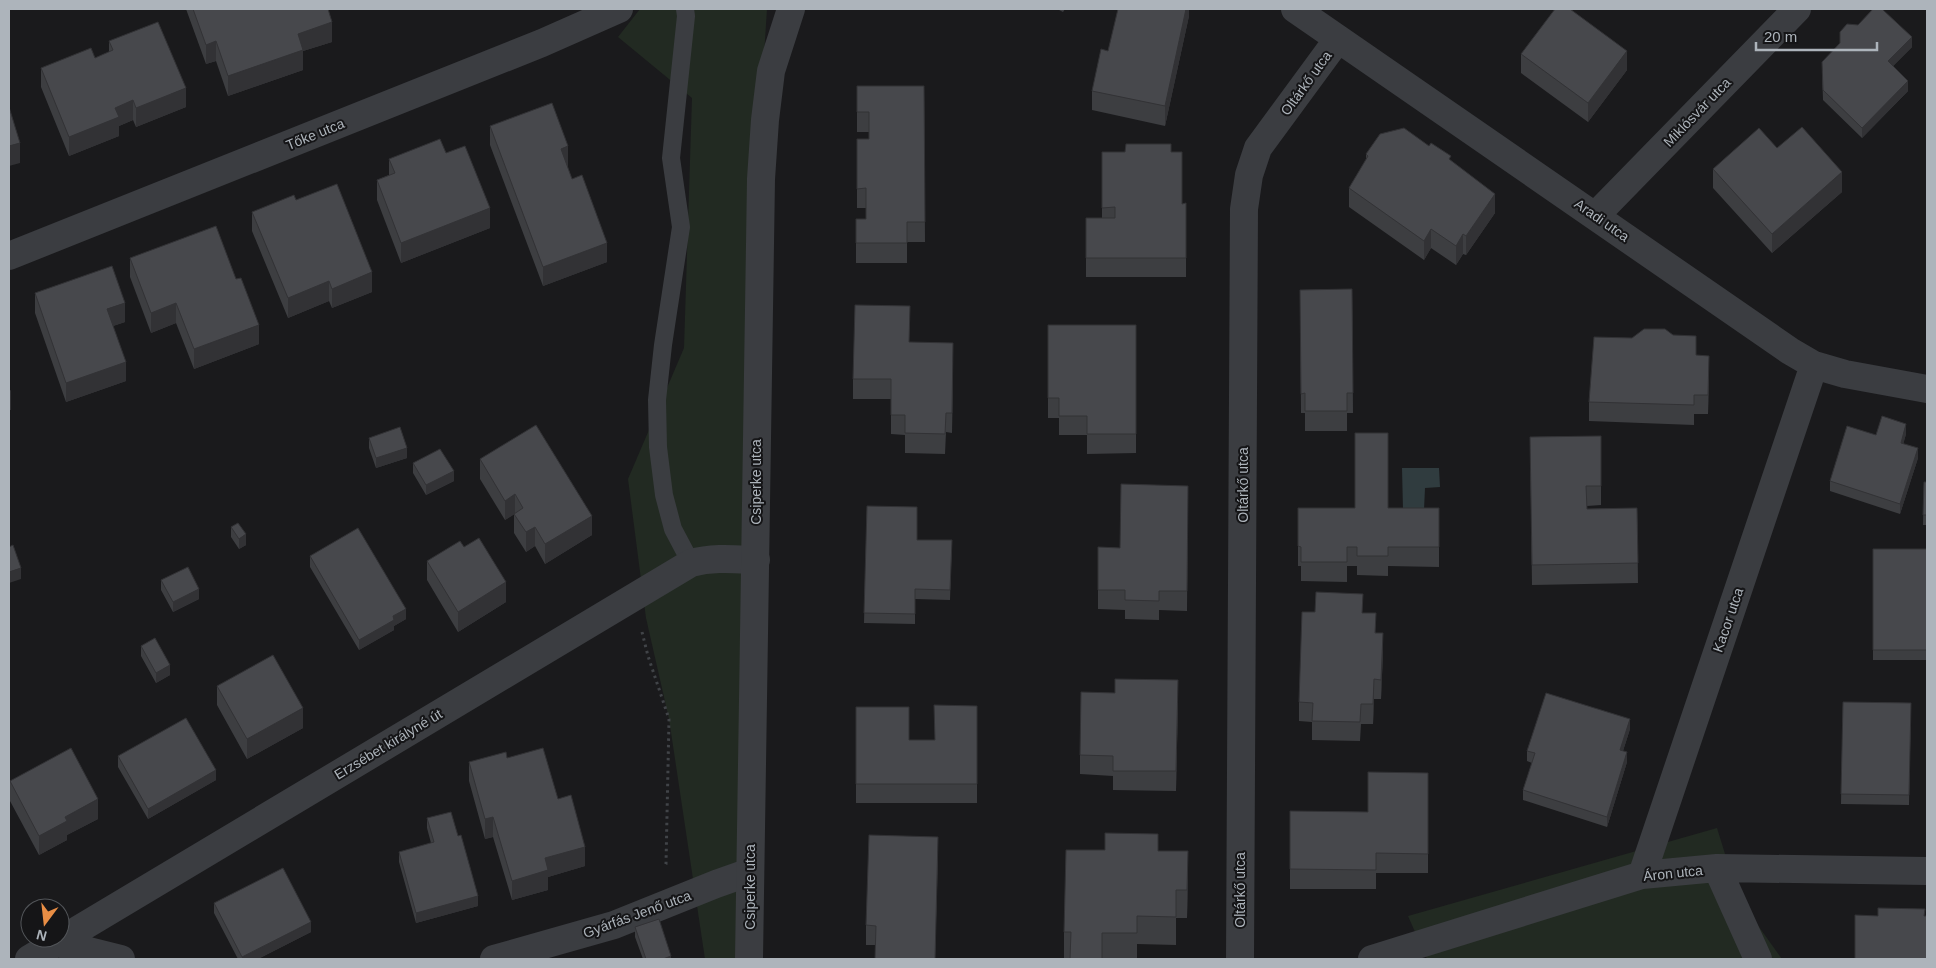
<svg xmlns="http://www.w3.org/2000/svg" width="1936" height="968" font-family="Helvetica,sans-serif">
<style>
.green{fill:#222a22}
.water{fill:#303c3f}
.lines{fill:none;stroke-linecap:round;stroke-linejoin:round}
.path{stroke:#414448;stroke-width:3;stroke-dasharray:2.5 4;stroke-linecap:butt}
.service{stroke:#3b3d41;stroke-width:18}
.minor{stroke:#3b3d41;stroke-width:28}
.tertiary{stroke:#3b3d41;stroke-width:28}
.wall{fill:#3d3e41}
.shaded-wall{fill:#323235}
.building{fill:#47484c;stroke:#323235}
.labels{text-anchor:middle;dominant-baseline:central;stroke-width:4;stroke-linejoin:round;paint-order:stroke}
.street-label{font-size:14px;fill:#adb4bb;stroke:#151517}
</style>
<rect width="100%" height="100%" fill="#1a1a1c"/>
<path class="green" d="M 640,9 L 767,9 L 756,178 L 744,959 L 705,959 L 669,719 L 646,618 L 628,479 L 684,348 L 692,98 L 618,37 Z
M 1717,828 L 1739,899 L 1782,959 L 1427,959 L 1408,916 Z"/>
<path class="water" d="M 1402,468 L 1439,468 L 1440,487 L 1425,488 L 1424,510 L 1403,510 Z"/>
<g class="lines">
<path class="path" d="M 642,632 L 648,656 L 669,719 L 666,864 L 665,866"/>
<path class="service" d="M 685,9 L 686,16 L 671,158 L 681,227 L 663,345 L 657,400 L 658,447 L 664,495 L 673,529 L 691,563"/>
<path class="minor" d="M 1295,9 L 1790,351 L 1814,365 L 1845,374 L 1927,389
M 1596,215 L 1797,9
M 9,256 L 542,43 L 619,9
M 1717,868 L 1758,959
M 1642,875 L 1814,365
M 57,943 L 121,959
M 29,959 L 691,563 C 713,557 733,559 756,560
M 494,959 L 614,925 L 716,884 L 750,872
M 1240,959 L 1244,209 L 1249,175 L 1258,148 L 1338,39
M 1372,959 L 1642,875 L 1717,868 L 1927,871"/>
<path class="tertiary" d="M 749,959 L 761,179 L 765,120 L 771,71 L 791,9"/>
</g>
<path class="wall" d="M 186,9 L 328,9 L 332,42 L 303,51 L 303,70 L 228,96 L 216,61 L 206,64 Z
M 1057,9 L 1065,9 L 1063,12 Z
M 1189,9 L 1189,16 L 1165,126 L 1092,110 L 1092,91 L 1108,51 Z
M 1840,32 L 1912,47 L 1893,66 L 1908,91 L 1862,138 L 1823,100 L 1822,72 L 1840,44 Z
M 109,41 L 186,107 L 136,127 L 133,120 L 119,126 L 119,136 L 69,156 L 41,87 L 41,68 L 95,58 L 109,52 Z
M 1521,54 L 1627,70 L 1588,122 L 1521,73 Z
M 857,86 L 924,86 L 925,242 L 907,242 L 907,263 L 856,263 L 856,219 L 866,219 L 866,208 L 857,208 L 857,139 L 869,139 L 869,132 L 857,132 Z
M 490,126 L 568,166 L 567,166 L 572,179 L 607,262 L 543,286 L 490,145 Z
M 1429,146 L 1451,161 L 1495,213 L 1466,255 L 1463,254 L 1456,265 L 1431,248 L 1424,260 L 1349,207 L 1349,188 L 1366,160 L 1366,154 Z
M 1777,148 L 1842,192 L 1772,253 L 1713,188 L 1713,169 Z
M 1102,152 L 1171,152 L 1182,204 L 1186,203 L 1186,277 L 1086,277 L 1086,218 L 1102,218 Z
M 446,153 L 490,228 L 401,263 L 377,200 L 377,180 L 389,175 L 389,159 Z
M 296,200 L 372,292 L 332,308 L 329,301 L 288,318 L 252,231 L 252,212 Z
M 130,258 L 259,344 L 194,369 L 176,323 L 151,333 L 130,277 Z
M 1352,289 L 1353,413 L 1347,413 L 1347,431 L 1305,431 L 1305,413 L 1301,413 L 1300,290 Z
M 35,293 L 125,322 L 113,326 L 126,381 L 66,402 L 35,313 Z
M 1048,325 L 1136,325 L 1136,453 L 1087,454 L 1087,435 L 1059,435 L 1059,418 L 1048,418 Z
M 910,342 L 953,362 L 952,433 L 946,432 L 945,454 L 905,453 L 905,435 L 891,434 L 891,399 L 853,399 L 853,379 Z
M 1696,355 L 1709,375 L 1708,414 L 1694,414 L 1694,425 L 1589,421 L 1589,402 Z
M 1906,434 L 1903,444 L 1918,458 L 1900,514 L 1830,491 L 1830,481 L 1876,435 Z
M 1601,436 L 1601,505 L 1587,506 L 1587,509 L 1637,508 L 1638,583 L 1532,585 L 1530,437 Z
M 369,438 L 407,458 L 376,468 L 369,448 Z
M 480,459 L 592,535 L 545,564 L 535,546 L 526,552 L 514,533 L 514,514 L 505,520 L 480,479 Z
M 413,463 L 454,481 L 426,495 L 413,473 Z
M 1924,482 L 1927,482 L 1927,525 L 1923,525 Z
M 1188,486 L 1187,611 L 1159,610 L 1159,620 L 1125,619 L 1125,610 L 1098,609 L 1098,547 L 1120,548 Z
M 867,506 L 917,540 L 952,540 L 950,600 L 915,599 L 915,624 L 864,623 Z
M 1298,508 L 1439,508 L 1439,567 L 1388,566 L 1388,576 L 1357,575 L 1357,566 L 1347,566 L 1347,582 L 1301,581 L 1301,566 L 1298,566 Z
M 231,527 L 246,545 L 239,549 L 231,537 Z
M 1873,549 L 1927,549 L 1927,660 L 1873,660 Z
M 310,556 L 406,619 L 394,626 L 394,630 L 359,650 L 310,567 Z
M 427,561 L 506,602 L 458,632 L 427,580 Z
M 161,580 L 199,599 L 173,612 L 161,590 Z
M 1363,613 L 1376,633 L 1383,652 L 1381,699 L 1374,699 L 1373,724 L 1361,724 L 1360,741 L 1312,740 L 1312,722 L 1299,721 L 1299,702 Z
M 141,646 L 170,675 L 156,683 L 141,656 Z
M 217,686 L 303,728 L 247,759 L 217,705 Z
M 1178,699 L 1176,791 L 1113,790 L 1113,776 L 1080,774 L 1080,755 Z
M 1843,702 L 1911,703 L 1909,805 L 1841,804 Z
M 977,706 L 977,803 L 856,803 L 856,707 L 909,740 L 934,740 Z
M 1630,729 L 1623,751 L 1627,762 L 1607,827 L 1523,800 L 1523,790 L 1532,763 L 1527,761 L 1527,751 Z
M 118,756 L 216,780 L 148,819 L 118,767 Z
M 507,758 L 558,799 L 585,866 L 548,877 L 548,890 L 512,900 L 493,837 L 485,839 L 469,781 L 469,762 Z
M 1428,773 L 1428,873 L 1376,873 L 1376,889 L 1290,889 L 1290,811 L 1368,812 Z
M 10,781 L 98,819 L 67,835 L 67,840 L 39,855 L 10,801 Z
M 427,818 L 478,906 L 416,923 L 399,862 L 399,852 L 431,843 L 427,828 Z
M 1158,851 L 1188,879 L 1187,918 L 1176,918 L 1176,945 L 1137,944 L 1137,959 L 1064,959 L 1064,932 Z
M 938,856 L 935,959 L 875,959 L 875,945 L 866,945 L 866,925 Z
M 214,903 L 311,932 L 258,959 L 238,959 L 214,913 Z
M 635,927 L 671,959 L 643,959 L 635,937 Z"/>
<path class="shaded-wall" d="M 1186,9 L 1189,9 L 1189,16 L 1165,126 L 1165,106 Z
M 332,22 L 332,42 L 303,51 L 303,70 L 228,96 L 228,76 L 298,34 Z
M 1912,37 L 1912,47 L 1888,71 L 1888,61 Z
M 216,41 L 216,61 L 206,64 L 206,45 Z
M 1627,51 L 1627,70 L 1588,122 L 1588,103 Z
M 1908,81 L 1908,91 L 1862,138 L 1862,128 Z
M 186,88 L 186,107 L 136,127 L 136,108 Z
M 133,100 L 133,120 L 119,126 L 119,136 L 69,156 L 69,137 L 115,108 Z
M 20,143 L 20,163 L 9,166 L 9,146 Z
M 568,146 L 568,166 L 561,169 L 561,149 Z
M 1842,172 L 1842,192 L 1772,253 L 1772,234 Z
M 1495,194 L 1495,213 L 1466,255 L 1466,236 Z
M 490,208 L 490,228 L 401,263 L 401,243 Z
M 1431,229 L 1431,248 L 1424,260 L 1424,241 Z
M 1463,234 L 1463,254 L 1456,265 L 1456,246 Z
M 607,243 L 607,262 L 543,286 L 543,267 Z
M 372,272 L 372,292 L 332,308 L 332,289 Z
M 329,281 L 329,301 L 288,318 L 288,298 Z
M 125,303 L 125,322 L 107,328 L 107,309 Z
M 176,303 L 176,323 L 151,333 L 151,313 Z
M 259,325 L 259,344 L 194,369 L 194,349 Z
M 953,343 L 953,362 L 952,433 L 952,413 Z
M 1709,356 L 1709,375 L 1708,414 L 1708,395 Z
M 126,362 L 126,381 L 66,402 L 66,383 Z
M 11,390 L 11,410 L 9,410 L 9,391 Z
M 1906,424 L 1906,434 L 1901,453 L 1901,443 Z
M 407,448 L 407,458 L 376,468 L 376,458 Z
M 1918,448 L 1918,458 L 1900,514 L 1900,504 Z
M 454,471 L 454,481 L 426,495 L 426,485 Z
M 515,494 L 515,514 L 505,520 L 505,501 Z
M 592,516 L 592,535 L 545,564 L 545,544 Z
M 535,527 L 535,546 L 526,552 L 526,532 Z
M 246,534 L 246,545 L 239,549 L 239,539 Z
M 21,568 L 21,579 L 9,583 L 9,572 Z
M 506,582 L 506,602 L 458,632 L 458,612 Z
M 199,589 L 199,599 L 173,612 L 173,602 Z
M 406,609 L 406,619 L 394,626 L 394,630 L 359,650 L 359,640 L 393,616 Z
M 1383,633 L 1383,652 L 1381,699 L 1381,680 Z
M 170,665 L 170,675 L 156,683 L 156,673 Z
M 1374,679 L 1374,699 L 1373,724 L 1373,704 Z
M 1178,680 L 1178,699 L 1176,791 L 1176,771 Z
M 303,708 L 303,728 L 247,759 L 247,739 Z
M 1630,719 L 1630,729 L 1620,760 L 1620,750 Z
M 1627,752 L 1627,762 L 1607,827 L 1607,817 Z
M 216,770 L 216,780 L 148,819 L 148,809 Z
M 98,799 L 98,819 L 67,835 L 67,840 L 39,855 L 39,836 L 65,817 Z
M 493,817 L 493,837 L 485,839 L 485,819 Z
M 585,847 L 585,866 L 548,877 L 548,890 L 512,900 L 512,881 L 545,858 Z
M 1188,851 L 1188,879 L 1187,918 L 1187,890 Z
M 478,896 L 478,906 L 416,923 L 416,913 Z
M 311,922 L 311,932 L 258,959 L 242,959 L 242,957 Z
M 671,956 L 671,959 L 663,959 Z"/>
<path class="building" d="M 193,9 L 328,9 L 332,22 L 298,34 L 303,50 L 228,76 L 216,41 L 206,45 Z
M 1118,9 L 1186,9 L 1165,106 L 1092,91 L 1101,49 L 1108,51 Z
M 1555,9 L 1570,9 L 1627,51 L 1588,103 L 1521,54 Z
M 1873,9 L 1882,9 L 1912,37 L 1888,61 L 1908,81 L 1862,128 L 1823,90 L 1822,62 L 1840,43 L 1840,32 L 1847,24 L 1858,25 Z
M 158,22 L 186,88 L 136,108 L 133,100 L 115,108 L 119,117 L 69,137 L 41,68 L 91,48 L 95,58 L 113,50 L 109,41 Z
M 857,86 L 924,86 L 925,222 L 907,222 L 907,243 L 856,243 L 856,219 L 866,219 L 866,188 L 857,189 L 857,139 L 869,139 L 869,112 L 857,112 Z
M 552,103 L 568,146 L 561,149 L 572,179 L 582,175 L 607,243 L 543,267 L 490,126 Z
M 9,107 L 20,143 L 9,146 Z
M 1802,127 L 1842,172 L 1772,234 L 1713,169 L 1759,128 L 1777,148 Z
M 1404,128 L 1429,146 L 1431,143 L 1451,156 L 1449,159 L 1495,194 L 1466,236 L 1463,234 L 1456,246 L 1431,229 L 1424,241 L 1349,188 L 1368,156 L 1366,154 L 1380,134 Z
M 440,139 L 446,153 L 465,146 L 490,208 L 401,243 L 377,180 L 395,173 L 389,159 Z
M 1126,144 L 1171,144 L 1171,152 L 1182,152 L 1182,204 L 1186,203 L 1186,258 L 1086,258 L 1086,218 L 1115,218 L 1115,207 L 1102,208 L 1102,152 L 1125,152 Z
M 337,184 L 372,272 L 332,289 L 329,281 L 288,298 L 252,212 L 294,195 L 296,200 Z
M 216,226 L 236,279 L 241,278 L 259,325 L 194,349 L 176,303 L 151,313 L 130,258 Z
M 112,266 L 125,303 L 107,309 L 126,362 L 66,383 L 35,293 Z
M 1352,289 L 1353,393 L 1347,393 L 1347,411 L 1305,411 L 1305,393 L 1301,394 L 1300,290 Z
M 855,305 L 910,306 L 909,342 L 953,343 L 952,413 L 946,413 L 945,434 L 905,433 L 905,415 L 891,415 L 891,379 L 853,379 Z
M 1048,325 L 1136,325 L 1136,434 L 1087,434 L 1087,416 L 1059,416 L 1059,398 L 1048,398 Z
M 1644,329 L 1665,329 L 1673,335 L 1696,336 L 1696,355 L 1709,356 L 1708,395 L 1694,395 L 1694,405 L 1589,402 L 1594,337 L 1632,338 Z
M 1882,416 L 1906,424 L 1901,443 L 1918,448 L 1900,504 L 1830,481 L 1847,426 L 1876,435 Z
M 536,425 L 592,516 L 545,544 L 535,527 L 526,532 L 514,514 L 523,508 L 515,494 L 505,501 L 480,459 Z
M 400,427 L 407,448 L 376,458 L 369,438 Z
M 1355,433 L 1388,433 L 1388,508 L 1439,508 L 1439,547 L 1388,547 L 1388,556 L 1357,556 L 1357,547 L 1347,547 L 1347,562 L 1301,562 L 1301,547 L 1298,546 L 1298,508 L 1355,508 Z
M 1601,436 L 1601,486 L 1586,486 L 1587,509 L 1637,508 L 1638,563 L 1532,565 L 1530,437 Z
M 440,449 L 454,471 L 426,485 L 413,463 Z
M 1924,482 L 1927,482 L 1927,515 L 1923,515 Z
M 1121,484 L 1188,486 L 1187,591 L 1159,591 L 1159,601 L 1125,600 L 1125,590 L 1098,590 L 1098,547 L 1120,548 Z
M 867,506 L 917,507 L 917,540 L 952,540 L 950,590 L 915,589 L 915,614 L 864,613 Z
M 238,523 L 246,534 L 239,539 L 231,527 Z
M 358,528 L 406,609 L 393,616 L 394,620 L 359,640 L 310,556 Z
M 479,538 L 506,582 L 458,612 L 427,561 L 460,541 L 464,547 Z
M 13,545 L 21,568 L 9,572 L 9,547 Z
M 1873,549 L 1927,549 L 1927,650 L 1873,650 Z
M 188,567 L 199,589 L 173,602 L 161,580 Z
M 1316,592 L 1363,594 L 1362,613 L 1376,613 L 1375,633 L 1383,633 L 1381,680 L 1374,679 L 1373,704 L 1361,704 L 1360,722 L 1312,721 L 1313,703 L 1299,702 L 1302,612 L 1315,612 Z
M 155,638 L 170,665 L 156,673 L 141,646 Z
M 273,655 L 303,708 L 247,739 L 217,686 Z
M 1115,679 L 1178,680 L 1176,771 L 1113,771 L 1113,756 L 1080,755 L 1081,692 L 1115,693 Z
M 1546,693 L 1630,719 L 1620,750 L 1627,752 L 1607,817 L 1523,790 L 1535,753 L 1527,751 Z
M 1843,702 L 1911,703 L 1909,795 L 1841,794 Z
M 934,705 L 977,706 L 977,784 L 856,784 L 856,707 L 909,707 L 909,740 L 935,740 Z
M 186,718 L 216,770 L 148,809 L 118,756 Z
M 71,748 L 98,799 L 65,817 L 67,821 L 39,836 L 10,781 Z
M 543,748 L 558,799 L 571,795 L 585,847 L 545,858 L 548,870 L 512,881 L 493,817 L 485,819 L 469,762 L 506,752 L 507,758 Z
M 1368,772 L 1428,773 L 1428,854 L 1376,853 L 1376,870 L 1290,869 L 1290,811 L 1368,812 Z
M 451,812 L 458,836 L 461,835 L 478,896 L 416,913 L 399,852 L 434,842 L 427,818 Z
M 1105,833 L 1158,834 L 1158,851 L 1188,851 L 1187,890 L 1176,890 L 1176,917 L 1137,916 L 1137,933 L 1102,933 L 1102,959 L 1070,959 L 1071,932 L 1064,932 L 1066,850 L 1105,850 Z
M 869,835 L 938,837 L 935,959 L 875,959 L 876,926 L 866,925 Z
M 283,868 L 311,922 L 242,957 L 214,903 Z
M 1878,908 L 1925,909 L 1924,916 L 1927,916 L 1927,959 L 1855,959 L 1855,915 L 1878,916 Z
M 659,919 L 671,956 L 663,959 L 646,959 L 635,927 Z"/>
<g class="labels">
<g class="street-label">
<text transform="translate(1306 83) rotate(-54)">Oltárkő utca</text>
<text transform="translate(1697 112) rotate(-46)">Miklósvár utca</text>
<text transform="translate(315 134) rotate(-22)">Tőke utca</text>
<text transform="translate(1602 220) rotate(35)">Aradi utca</text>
<text transform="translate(756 482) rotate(-90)">Csiperke utca</text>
<text transform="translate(1243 485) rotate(-90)">Oltárkő utca</text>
<text transform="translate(1728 620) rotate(-71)">Kacor utca</text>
<text transform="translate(388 744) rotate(-31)">Erzsébet királyné út</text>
<text transform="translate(1673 873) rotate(-6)">Áron utca</text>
<text transform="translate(750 887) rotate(-90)">Csiperke utca</text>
<text transform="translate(1240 890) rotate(-90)">Oltárkő utca</text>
<text transform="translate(637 914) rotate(-20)">Gyárfás Jenő utca</text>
</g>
</g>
<rect width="1936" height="968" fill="none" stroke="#adb4bb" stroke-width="20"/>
<g transform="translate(45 923) rotate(195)"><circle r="24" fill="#151517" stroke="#525559"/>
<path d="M0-4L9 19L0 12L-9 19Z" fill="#e98e45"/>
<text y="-8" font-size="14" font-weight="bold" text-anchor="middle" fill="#adb4bb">N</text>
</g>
<path d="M1756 42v8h121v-8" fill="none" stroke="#adb4bb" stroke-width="2.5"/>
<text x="1764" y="42" font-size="15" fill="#adb4bb" stroke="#151517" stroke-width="4" paint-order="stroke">20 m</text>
</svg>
